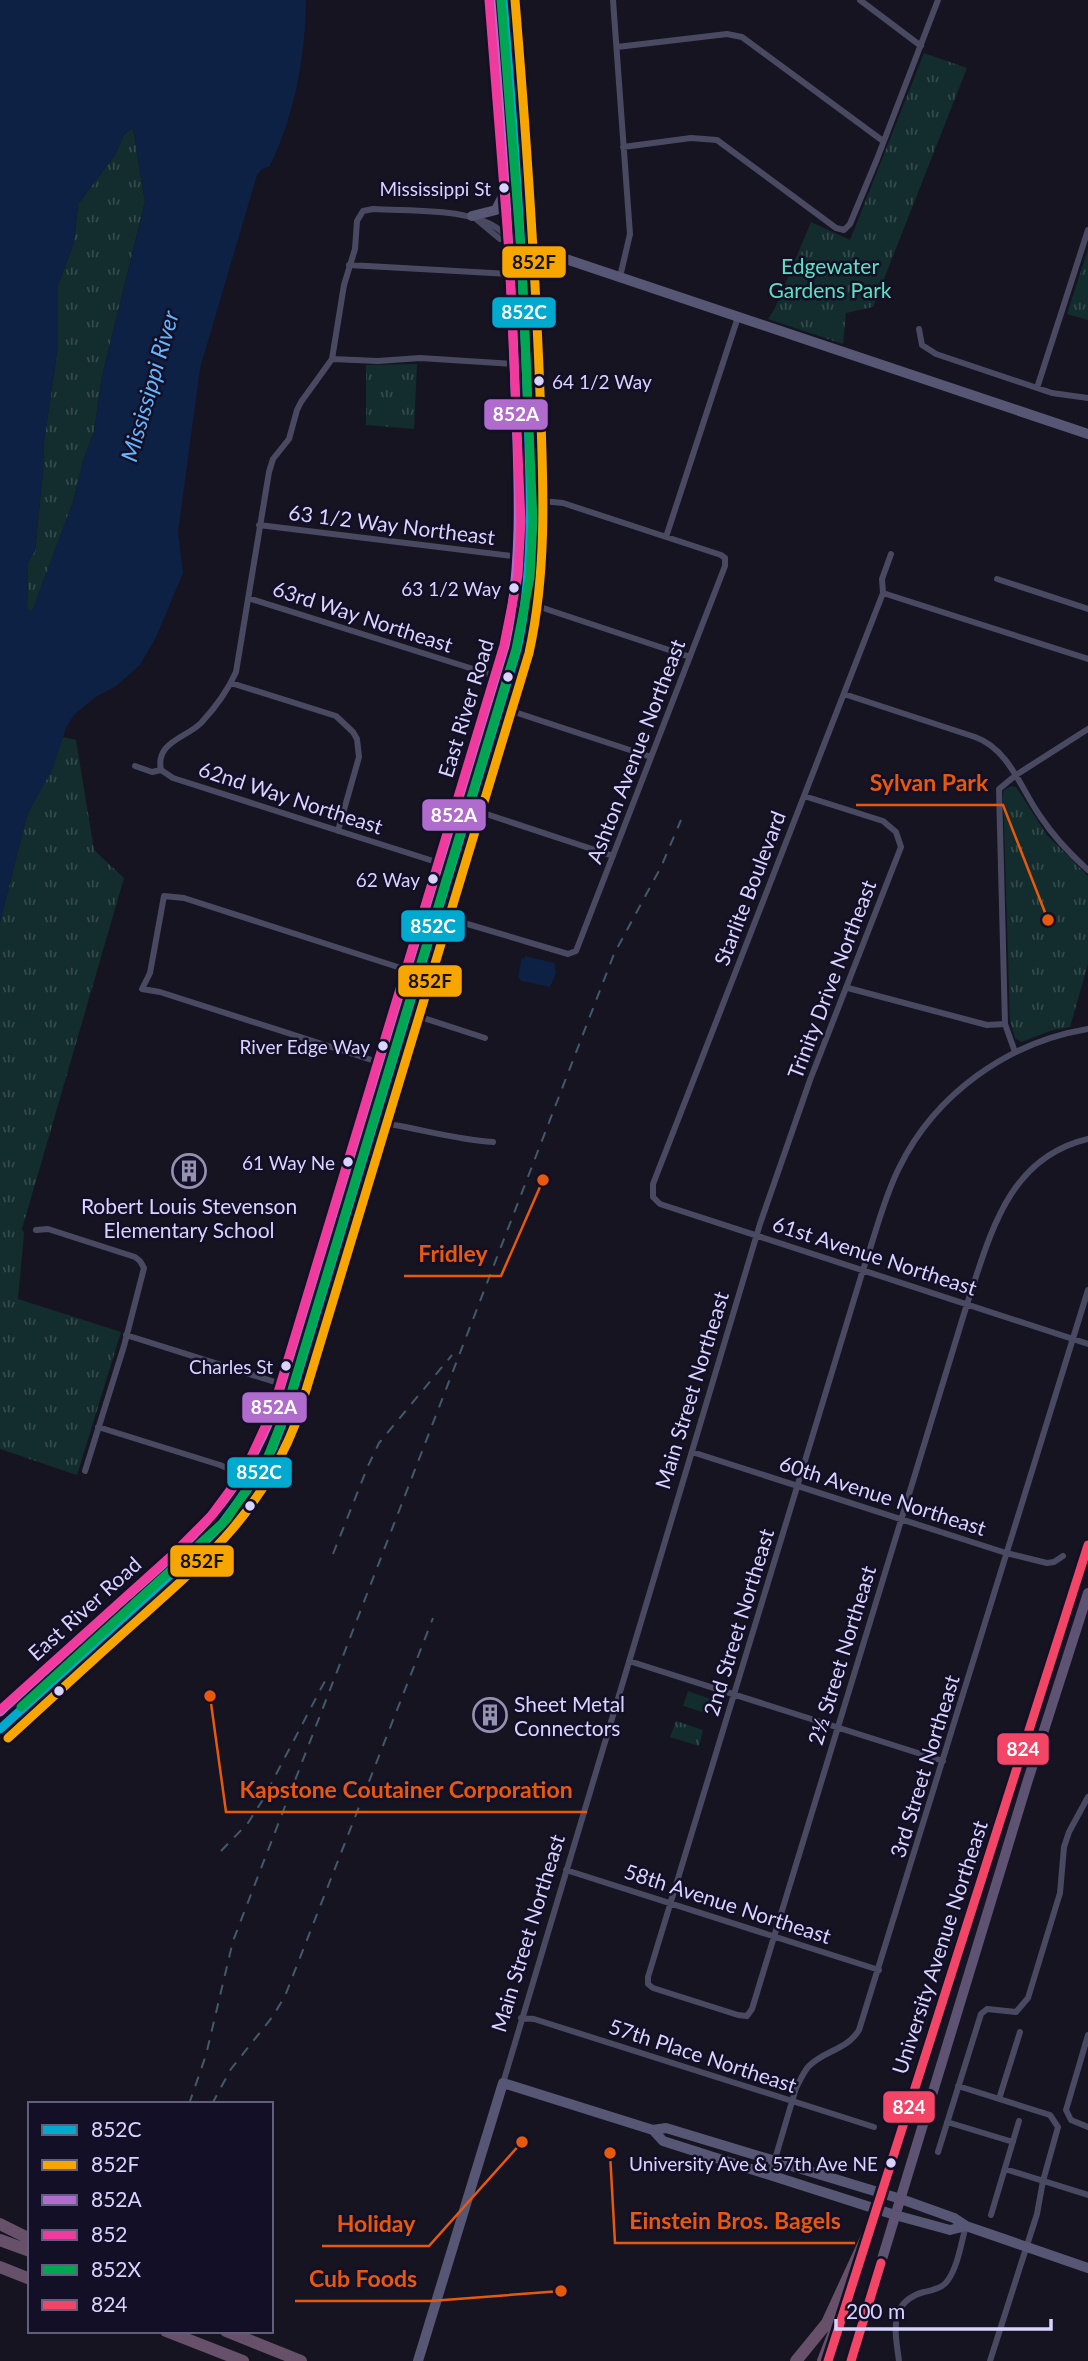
<svg xmlns="http://www.w3.org/2000/svg" width="1088" height="2361" font-family="Lato,sans-serif">
<style>
.grass{fill:#132c2d}
.park{fill:url(#park-tufts)}
.water{fill:#0d2144;fill-rule:evenodd}
.lines{fill:none;stroke-linecap:round;stroke-linejoin:round}
.street{stroke:#4a4962;stroke-width:6}
.secondary{stroke:#575674;stroke-width:10}
.primary{stroke:#5e5373;stroke-width:10}
.highway{stroke:#67516a;stroke-width:12}
.rail{stroke:#43596b;stroke-width:2;stroke-dasharray:10 9;stroke-linecap:butt}
.bus-1-casing{stroke:#130f26;stroke-width:14}
.bus-2-casing{stroke:#130f26;stroke-width:14}
.bus-3-casing{stroke:#130f26;stroke-width:14}
.bus-4-casing{stroke:#130f26;stroke-width:14}
.bus-5-casing{stroke:#130f26;stroke-width:14}
.bus-6-casing{stroke:#130f26;stroke-width:14}
.bus-1{stroke:#00a9ce;stroke-width:9}
.bus-2{stroke:#f7a600;stroke-width:9}
.bus-3{stroke:#b06ccc;stroke-width:9}
.bus-4{stroke:#f13a9d;stroke-width:9}
.bus-5{stroke:#00a651;stroke-width:9}
.bus-6{stroke:#f34667;stroke-width:9}
.bus-dot{fill:#d9d4ff;stroke:#130f26;stroke-width:2.5}
.labels{text-anchor:middle;dominant-baseline:central;stroke-width:5;stroke-linejoin:round;paint-order:stroke}
.bus-label{font-size:19px;fill:#d9d4ff;stroke:#130f26;text-anchor:end}
.park-label{font-size:21px;fill:#5fe0c0;stroke:#130f26}
.street-label{font-size:21px;fill:#d9d4ff;stroke:#130f26}
.poi-label{font-size:21px;fill:#d9d4ff;stroke:#130f26}
.water-label{font-size:23px;font-style:italic;fill:#62b6ff;stroke:#130f26}
.leader{fill:none;stroke:#e8590c;stroke-width:2.5}
.callout-dot{fill:#e8590c;stroke:#130f26;stroke-width:2.5}
.callout-label{font-size:23px;text-anchor:middle;font-weight:bold;fill:#e8590c;stroke:#130f26;stroke-width:5;stroke-linejoin:round;paint-order:stroke}
.line-badge{stroke:#130f26;stroke-width:2.5}
.badge-label{font-size:19px;text-anchor:middle;font-weight:bold;fill:#fff}
.pale-badge-label{font-size:19px;text-anchor:middle;font-weight:bold;fill:#111}
</style>
<defs>
<pattern id="park-tufts" width="24" height="20" patternUnits="userSpaceOnUse" patternTransform="scale(1.75)"><rect width="24" height="20" fill="#132c2d"/><path d="M3 7l-1-3M5 7V3M7 7l1-3M15 17l-1-3M17 17v-4M19 17l1-3" fill="none" stroke="#354a4c"/></pattern>
</defs>
<rect width="100%" height="100%" fill="#161421"/>
<path class="grass" d="M 688,1691 L 714,1700 L 709,1714 L 683,1706 Z"/>
<path class="park" d="M 924,53 L 967,68 L 873,307 L 846,313 L 843,344 L 768,319 L 775,308 L 811,222 L 850,240 Z
M 133,128 L 145,202 L 102,376 L 94,432 L 83,461 L 73,502 L 32,612 L 27,610 L 28,562 L 35,551 L 43,471 L 44,442 L 58,346 L 58,285 L 74,242 L 78,204 L 115,155 L 124,134 Z
M 1088,249 L 1088,320 L 1067,314 Z
M 417,364 L 414,429 L 366,425 L 366,365 Z
M 63,737 L 76,740 L 94,850 L 124,878 L 22,1229 L 24,1233 L 18,1299 L 121,1332 L 77,1475 L 0,1449 L 0,922 L 27,815 Z
M 1011,786 L 1016,787 L 1047,835 L 1088,876 L 1088,964 L 1070,1027 L 1053,1030 L 1021,1042 L 1015,1038 L 1010,1021 L 1003,794 L 1004,790 Z
M 676,1721 L 703,1730 L 699,1746 L 670,1737 Z"/>
<path class="water" d="M 0,0 L 306,0 C 305,58 295,113 270,166 L 262,169 L 257,175 L 200,368 L 178,532 L 183,573 L 156,637 L 140,665 L 116,686 L 94,698 L 74,715 L 66,728 L 53,768 L 27,815 L 0,922 ZM 133,128 L 145,202 L 102,376 L 94,432 L 83,461 L 73,502 L 32,611 L 27,610 L 28,562 L 35,551 L 43,471 L 44,442 L 58,346 L 58,285 L 74,242 L 78,204 L 115,155 L 124,134 Z
M 525,956 L 554,963 L 556,973 L 550,987 L 522,981 L 518,977 L 522,958 L 525,959 Z"/>
<g class="lines">
<path class="street" d="M 613,0 L 630,234 L 620,277
M 860,0 L 921,46
M 617,47 L 727,34 L 742,37 L 883,141
M 623,147 L 691,138 L 717,140 L 836,228 L 844,230 L 850,224 L 877,159 L 938,0
M 476,219 L 500,239 L 508,239
M 349,265 L 510,274
M 919,329 L 922,345 L 936,354 L 1052,393 L 1088,398
M 332,359 L 378,361 L 420,358 L 513,364
M 1037,388 L 1088,230
M 259,525 L 520,557
M 666,537 L 738,317
M 891,554 L 882,579 L 883,593 L 653,1184 L 653,1197 L 660,1204 L 1088,1344
M 997,579 L 1088,609
M 883,593 L 1088,659
M 248,598 L 508,680
M 528,603 L 690,657
M 231,683 L 336,716 L 353,732 L 357,739 L 359,757 L 338,831
M 844,694 L 975,737 C 1009,749 1021,789 1040,816 C 1054,837 1070,854 1088,870
M 499,707 L 651,757
M 135,766 L 152,772 L 161,770 L 173,778 L 452,867
M 161,770 C 155,742 186,738 201,723 C 215,708 228,690 236,672 L 269,472 L 273,459 L 289,439 L 297,410 L 301,402 L 332,359 L 344,285 L 355,249 L 357,221 L 363,211 L 373,209 C 411,212 482,206 507,237
M 456,804 L 613,856
M 437,915 L 568,954 L 576,951 L 725,566 L 725,558 L 721,555 L 563,503 L 531,500
M 848,988 L 987,1025 L 1005,1024
M 408,1013 L 485,1038
M 1088,1029 C 1008,1042 935,1094 899,1168 C 883,1200 875,1236 863,1270 L 648,1977 L 648,1984 L 653,1988 L 738,2015 L 747,2016 L 752,2009 L 967,1304 C 990,1236 1007,1158 1088,1139
M 1015,1052 L 1005,1024 L 999,789 L 1016,775 L 1088,729
M 378,1062 L 160,992 L 142,989 L 150,973 L 164,896 L 184,898 L 407,970
M 360,1120 C 406,1124 447,1139 493,1142
M 36,1230 L 48,1229 L 135,1257 L 140,1261 L 144,1268 L 124,1346 L 85,1471
M 126,1335 L 294,1388
M 98,1427 L 220,1465 L 243,1475
M 692,1452 L 1006,1553 L 1047,1563 L 1054,1562 L 1063,1556
M 629,1661 L 943,1761
M 566,1870 L 879,1970
M 521,2018 L 534,2019 L 874,2127
M 1088,2035 L 1066,2110 L 1071,2120 L 1088,2127
M 503,2083 L 760,1224 L 810,1080 L 901,847 L 896,832 L 883,821 L 804,796
M 958,2086 L 1050,2115 L 1058,2127 L 1043,2181 L 1037,2214 L 990,2361
M 999,2099 L 1020,2032
M 947,2122 L 1013,2142
M 938,2152 L 981,2014 L 987,2009 L 1016,2012 L 1028,1998 L 1060,1893 L 1064,1847 L 1069,1832 L 1088,1797
M 1005,2169 L 1088,2195
M 770,2176 L 796,2088 C 800,2081 803,2073 808,2067 C 824,2050 846,2051 859,2030 L 1088,1290
M 991,2215 L 1019,2121
M 899,2361 C 895,2331 888,2302 924,2292 C 933,2290 943,2288 948,2280 C 958,2266 961,2243 966,2226"/>
<path class="secondary" d="M 472,216 L 496,210 L 503,196
M 518,243 L 1088,434
M 527,290 C 535,264 540,264 565,259
M 0,1710 C 42,1673 82,1636 124,1598 C 190,1538 241,1501 272,1412 L 504,645 L 518,575 L 521,521 L 509,252 L 489,0
M 0,1729 C 43,1689 87,1650 131,1610 C 198,1550 256,1505 285,1416 L 517,649 C 537,571 530,492 528,412 C 524,274 515,137 503,0
M 653,2130 L 663,2141 L 895,2215 L 950,2230 L 966,2226
M 418,2361 L 503,2083 L 653,2130 L 666,2128 L 901,2199 L 954,2218 L 966,2226 L 1088,2268"/>
<path class="primary" d="M 865,2242 L 1088,1545
M 844,2309 L 857,2267
M 851,2361 L 1027,1783 L 1088,1593"/>
<path class="highway" d="M 0,2224 L 30,2239
M 0,2240 L 30,2251
M 0,2267 L 30,2279
M 166,2331 L 243,2361
M 226,2331 L 301,2361
M 796,2361 L 827,2323 L 867,2236
M 823,2361 L 846,2302"/>
<path class="rail" d="M 333,1554 L 368,1466 L 379,1443 L 452,1355
M 221,1851 L 248,1823 L 262,1801 L 326,1679
M 189,2104 L 206,2055 L 233,1941 L 614,954 L 661,867 L 681,820
M 212,2104 L 231,2069 L 273,2016 L 285,1996 L 433,1618"/>
<g class="bus-1-casing">
<path id="bus-1" d="M 0,1729 L 179,1567 L 222,1524 L 258,1475 L 273,1447 L 285,1416 L 517,649 C 536,563 530,476 527,389 C 523,259 514,129 503,0"/>
</g>
<g class="bus-2-casing">
<path id="bus-2" d="M 8,1738 C 52,1698 95,1658 139,1619 C 211,1555 261,1512 297,1420 L 529,653 C 548,567 543,480 540,393 C 535,262 526,131 515,0"/>
</g>
<g class="bus-3-casing">
<path id="bus-3" d="M 0,1712 C 40,1675 81,1638 122,1601 C 191,1540 239,1500 273,1412 L 505,646 C 524,560 518,474 515,387 C 511,258 502,130 491,1"/>
</g>
<g class="bus-4-casing">
<path id="bus-4" d="M 0,1710 L 171,1556 L 211,1516 L 245,1470 L 272,1412 L 504,645 L 518,575 L 521,521 L 509,252 L 489,0"/>
</g>
<g class="bus-5-casing">
<path id="bus-5" d="M 21,1707 L 226,1520 L 267,1459 L 284,1416 L 516,649 L 530,577 L 533,520 L 521,251 L 501,0"/>
</g>
<g class="bus-6-casing">
<path id="bus-6" d="M 828,2361 L 1088,1545
M 851,2361 L 881,2263"/>
</g>
<use href="#bus-1" class="bus-1"/>
<use href="#bus-2" class="bus-2"/>
<use href="#bus-3" class="bus-3"/>
<use href="#bus-4" class="bus-4"/>
<use href="#bus-5" class="bus-5"/>
<use href="#bus-6" class="bus-6"/>
</g>
<defs>
<g id="building-ring" transform="scale(1.75)"><circle r="9.5" fill="#130f26" stroke="#9591b1" stroke-width="1.5"/><path d="M-4-6H4V6H1V3H-1V6H-4ZM-2.5-4.3h1.7v1.8h-1.7ZM.8-4.3h1.7v1.8H.8ZM-2.5-1h1.7V.8h-1.7ZM.8-1h1.7V.8H.8Z" fill="#9591b1"/></g>
</defs>
<g fill-rule="evenodd">
<use href="#building-ring" x="189" y="1171"/>
<use href="#building-ring" x="490" y="1715"/>
</g>
<g class="bus-dot">
<circle cx="504" cy="188" r="6"/>
<circle cx="539" cy="381" r="6"/>
<circle cx="514" cy="588" r="6"/>
<circle cx="508" cy="677" r="6"/>
<circle cx="433" cy="879" r="6"/>
<circle cx="383" cy="1046" r="6"/>
<circle cx="348" cy="1162" r="6"/>
<circle cx="286" cy="1366" r="6"/>
<circle cx="250" cy="1506" r="6"/>
<circle cx="59" cy="1691" r="6"/>
<circle cx="891" cy="2163" r="6"/>
</g>
<g class="labels">
<g class="bus-label">
<text x="491" y="188">Mississippi St</text>
<text x="552" y="381" text-anchor="start">64 1/2 Way</text>
<text x="501" y="588">63 1/2 Way</text>
<text x="420" y="879">62 Way</text>
<text x="370" y="1046">River Edge Way</text>
<text x="335" y="1162">61 Way Ne</text>
<text x="273" y="1366">Charles St</text>
<text x="878" y="2163">University Ave &amp; 57th Ave NE</text>
</g>
<g class="park-label">
<text x="830" y="265">Edgewater<tspan x="830" dy="24">Gardens Park</tspan></text>
</g>
<g class="street-label">
<text transform="translate(392 524) rotate(7)">63 1/2 Way Northeast</text>
<text transform="translate(363 616) rotate(18)">63rd Way Northeast</text>
<text transform="translate(465 708) rotate(-73)">East River Road</text>
<text transform="translate(635 751) rotate(-69)">Ashton Avenue Northeast</text>
<text transform="translate(291 797) rotate(18)">62nd Way Northeast</text>
<text transform="translate(749 888) rotate(-69)">Starlite Boulevard</text>
<text transform="translate(831 979) rotate(-69)">Trinity Drive Northeast</text>
<text transform="translate(875 1255) rotate(18)">61st Avenue Northeast</text>
<text transform="translate(691 1390) rotate(-73)">Main Street Northeast</text>
<text transform="translate(883 1495) rotate(18)">60th Avenue Northeast</text>
<text transform="translate(84 1608) rotate(-42)">East River Road</text>
<text transform="translate(738 1622) rotate(-73)">2nd Street Northeast</text>
<text transform="translate(841 1655) rotate(-73)">2½ Street Northeast</text>
<text transform="translate(924 1766) rotate(-73)">3rd Street Northeast</text>
<text transform="translate(728 1903) rotate(18)">58th Avenue Northeast</text>
<text transform="translate(527 1933) rotate(-73)">Main Street Northeast</text>
<text transform="translate(939 1947) rotate(-72)">University Avenue Northeast</text>
<text transform="translate(703 2055) rotate(18)">57th Place Northeast</text>
</g>
<g class="poi-label">
<text x="189" y="1205">Robert Louis Stevenson<tspan x="189" dy="24">Elementary School</tspan></text>
<text x="514" y="1703" text-anchor="start">Sheet Metal<tspan x="514" dy="24">Connectors</tspan></text>
</g>
<g class="water-label">
<text transform="translate(149 386) rotate(-74)">Mississippi River</text>
</g>
</g>
<path class="leader" d="M1048 920L1003 805H856M543 1180L501 1276H404M210 1696L226 1812H587M610 2153L615 2243H855M522 2142L429 2246H322M561 2291L431 2301H295"/>
<g class="callout-dot">
<circle cx="1048" cy="920" r="7"/>
<circle cx="543" cy="1180" r="7"/>
<circle cx="210" cy="1696" r="7"/>
<circle cx="610" cy="2153" r="7"/>
<circle cx="522" cy="2142" r="7"/>
<circle cx="561" cy="2291" r="7"/>
</g>
<g class="callout-label">
<text x="929" y="791">Sylvan Park</text>
<text x="453" y="1262">Fridley</text>
<text x="406" y="1798">Kapstone Coutainer Corporation</text>
<text x="735" y="2229">Einstein Bros. Bagels</text>
<text x="376" y="2232">Holiday</text>
<text x="363" y="2287">Cub Foods</text>
</g>
<g class="line-badge">
<rect x="501" y="245" width="66" height="34" rx="7" fill="#f7a600"/>
<rect x="491" y="296" width="66" height="33" rx="7" fill="#00a9ce"/>
<rect x="483" y="398" width="66" height="33" rx="7" fill="#b06ccc"/>
<rect x="421" y="798" width="66" height="34" rx="7" fill="#b06ccc"/>
<rect x="400" y="909" width="66" height="34" rx="7" fill="#00a9ce"/>
<rect x="397" y="964" width="66" height="34" rx="7" fill="#f7a600"/>
<rect x="241" y="1391" width="67" height="33" rx="7" fill="#b06ccc"/>
<rect x="226" y="1456" width="67" height="33" rx="7" fill="#00a9ce"/>
<rect x="169" y="1544" width="66" height="34" rx="7" fill="#f7a600"/>
<rect x="996" y="1732" width="54" height="34" rx="7" fill="#f34667"/>
<rect x="882" y="2090" width="54" height="34" rx="7" fill="#f34667"/>
</g>
<g class="badge-label">
<text x="524" y="319">852C</text>
<text x="516" y="421">852A</text>
<text x="454" y="822">852A</text>
<text x="433" y="933">852C</text>
<text x="274" y="1414">852A</text>
<text x="259" y="1479">852C</text>
<text x="1023" y="1756">824</text>
<text x="909" y="2114">824</text>
</g>
<g class="pale-badge-label">
<text x="534" y="269">852F</text>
<text x="430" y="988">852F</text>
<text x="202" y="1568">852F</text>
</g>
<rect x="28" y="2102" width="245" height="231" fill="#130f26" stroke="#625e7d" stroke-width="2"/>
<rect x="42" y="2125" width="35" height="10" fill="#00a9ce" stroke="#625e7d" stroke-width="2"/>
<text x="91" y="2137" font-size="21" fill="#d9d4ff">852C</text>
<rect x="42" y="2160" width="35" height="10" fill="#f7a600" stroke="#625e7d" stroke-width="2"/>
<text x="91" y="2172" font-size="21" fill="#d9d4ff">852F</text>
<rect x="42" y="2195" width="35" height="10" fill="#b06ccc" stroke="#625e7d" stroke-width="2"/>
<text x="91" y="2207" font-size="21" fill="#d9d4ff">852A</text>
<rect x="42" y="2230" width="35" height="10" fill="#f13a9d" stroke="#625e7d" stroke-width="2"/>
<text x="91" y="2242" font-size="21" fill="#d9d4ff">852</text>
<rect x="42" y="2265" width="35" height="10" fill="#00a651" stroke="#625e7d" stroke-width="2"/>
<text x="91" y="2277" font-size="21" fill="#d9d4ff">852X</text>
<rect x="42" y="2300" width="35" height="10" fill="#f34667" stroke="#625e7d" stroke-width="2"/>
<text x="91" y="2312" font-size="21" fill="#d9d4ff">824</text>
<path d="M836 2319v10h215v-10" fill="none" stroke="#d9d4ff" stroke-width="3.5"/>
<text x="846" y="2319" font-size="21" fill="#d9d4ff" stroke="#130f26" stroke-width="5" paint-order="stroke">200 m</text>
</svg>
